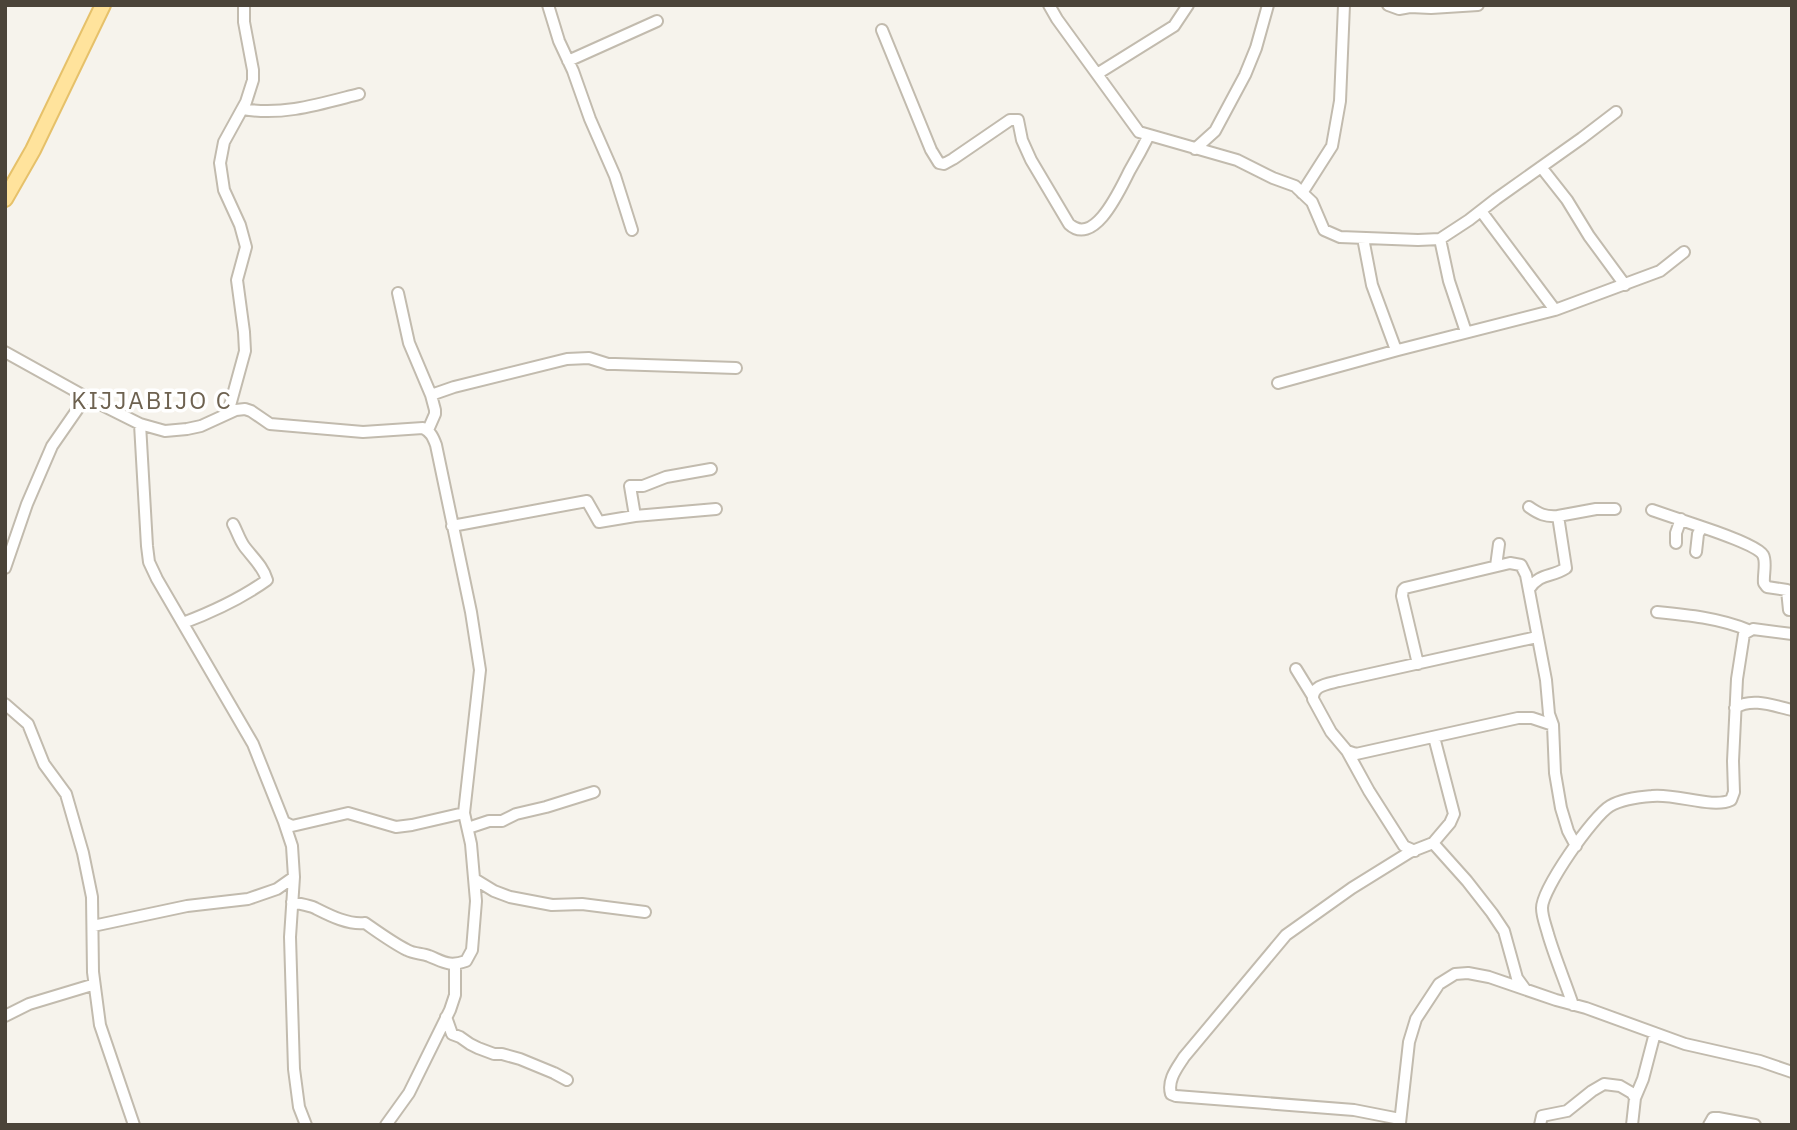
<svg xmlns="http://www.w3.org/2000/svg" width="1797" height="1130" font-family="'IBM Plex Sans',sans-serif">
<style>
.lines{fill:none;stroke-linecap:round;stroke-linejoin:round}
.minor-casing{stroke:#c2bbae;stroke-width:14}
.major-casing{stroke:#e6c16a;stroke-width:18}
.minor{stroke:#fff;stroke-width:10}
.major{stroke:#ffe39c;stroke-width:14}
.labels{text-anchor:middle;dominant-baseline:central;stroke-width:7;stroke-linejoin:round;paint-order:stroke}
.quarter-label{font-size:24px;letter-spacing:2px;fill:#6e6250;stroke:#fff}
</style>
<rect width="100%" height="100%" fill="#f6f3ec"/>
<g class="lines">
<g class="minor-casing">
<path id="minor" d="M 548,5 L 559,41 L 573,71 L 590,119 L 615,176 L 632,230
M 1049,5 L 1057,19 L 1139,132 L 1237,160 L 1273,178 L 1295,186 L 1312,202 L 1324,230 L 1340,237 L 1418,240 L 1440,239 L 1469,220 L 1496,199 L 1582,138 L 1616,112
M 1388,5 L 1399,9 L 1410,7 L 1431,8 L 1478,5
M 882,30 L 931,150 L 939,163 L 944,164 L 953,159 L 1010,120 L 1018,120 L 1022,140 L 1031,160 L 1069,224 C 1095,248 1121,187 1130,170 C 1137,158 1143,147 1149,135
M 568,61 L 657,21
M 1097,74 L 1174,26 L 1188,5
M 243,109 C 283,116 320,104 359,94
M 1195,149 L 1215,131 L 1245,75 L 1256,48 L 1268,5
M 1541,167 L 1567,200 L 1589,236 L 1625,285
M 1302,193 L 1332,146 L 1340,101 L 1344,5
M 1481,211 L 1555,310
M 1363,238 L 1372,285 L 1396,350
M 1440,239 L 1449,281 L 1466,332
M 398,293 L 409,343 L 431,395 L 435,410 L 435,414 L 428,430
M 5,352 L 86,397 L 140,424 L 147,546 L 149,562 L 157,579 L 253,744 L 284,822 L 292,846 L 294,877 L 290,937 L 294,1069 L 299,1107 L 306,1125
M 1278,383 L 1398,350 L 1555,310 L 1660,271 L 1684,252
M 431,395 L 454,387 L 567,359 L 589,358 L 608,364 L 615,364 L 736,368
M 228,413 L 245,351 L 244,332 L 237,280 L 246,247 L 240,225 L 224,190 L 220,163 L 224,142 L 246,102 L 253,80 L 253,70 L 244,22 L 244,5
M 140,424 L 165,431 L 187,429 L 201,426 L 236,410 L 245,409 L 251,411 L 270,424 L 363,432 L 423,428 C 431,432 433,437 436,445 L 471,612 L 480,670 L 464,813 L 471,844 L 476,901 L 472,950 L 466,961 C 449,967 444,962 429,956 C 422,953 414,954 407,950 C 393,943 378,932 365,923 C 348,925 329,915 315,908 C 308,905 299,904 292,902
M 1529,507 C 1539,514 1545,517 1558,516
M 1652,510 L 1702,527
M 635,516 L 716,509
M 452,526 L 587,501 L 599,522 L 635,516 L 630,486 L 643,486 L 666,477 L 711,469
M 1676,543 L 1676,533 L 1681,519
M 1696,552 L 1698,534 L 1702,527 C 1714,531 1758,546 1763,555 C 1767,562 1763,575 1764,583 L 1767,587 L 1787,590 L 1789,610
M 1496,566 L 1499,544
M 5,568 L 27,504 L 52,446 L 86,397
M 1529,589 C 1541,572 1551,578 1566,568 L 1558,516 L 1596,509 L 1615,509
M 1657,612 C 1688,615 1719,618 1748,630
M 183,623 C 212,612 242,598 267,580 C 263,566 252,557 244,546 C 239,539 237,531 233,524
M 1418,664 L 1402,596 L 1403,590 L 1405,588 L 1510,563 L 1521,565 L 1526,575 L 1546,680 L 1549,714 L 1553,725 L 1555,773 L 1561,808 L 1568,831 L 1576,846
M 1296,669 L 1312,695
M 5,704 L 28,724 L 44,764 L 66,794 L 83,853 L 92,897 L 93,972 L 100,1025 L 134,1125
M 1735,708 C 1752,697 1774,706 1792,710
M 1347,751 L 1356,754 L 1518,718 L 1532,718 L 1553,725
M 284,822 L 292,826 L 348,813 L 396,827 L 412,825 L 464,813
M 468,828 L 489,821 L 502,821 L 516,814 L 546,807 L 594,792
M 1433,843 L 1467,881 L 1492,913 L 1504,931 L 1517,978 L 1525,989
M 1415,851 L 1404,846 L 1369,791 L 1347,751 L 1331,732 L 1313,699 C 1312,685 1328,684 1339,681 L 1537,637
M 476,880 L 494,891 L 510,897 L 552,905 L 582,904 L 645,912
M 93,926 L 187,906 L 248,899 L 277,889 L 294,877
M 1573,1005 C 1565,981 1555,958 1548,934 C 1546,926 1542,917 1542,908 C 1542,889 1593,816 1610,806 C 1622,799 1638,797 1652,796 C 1675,793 1713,809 1731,800 L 1734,792 L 1733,761 L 1737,679 L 1744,634 L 1753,629 L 1792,634
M 5,1016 L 29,1004 L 92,985
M 446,1017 L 452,1034 L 460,1037 L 470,1044 L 478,1048 L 494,1054 L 502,1054 L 520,1059 L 554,1073 L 567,1080
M 1635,1098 L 1643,1079 L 1655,1033
M 1400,1119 L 1354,1110 L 1176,1096 L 1171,1094 C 1167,1080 1177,1068 1184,1057 L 1286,935 L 1352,888 L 1410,852 L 1433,843 L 1450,823 L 1454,814 L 1434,737
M 1400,1123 L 1409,1042 L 1416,1019 L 1439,984 L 1455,974 L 1468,973 L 1489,977 L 1556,1000 L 1586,1008 L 1685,1044 L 1760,1061 L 1792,1072
M 386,1125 L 409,1093 L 450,1010 L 455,995 L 455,964
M 1540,1125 L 1542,1116 L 1567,1111 L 1592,1091 L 1604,1084 L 1620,1086 L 1632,1093 L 1635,1098 L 1632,1125
M 1709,1125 L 1713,1118 L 1718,1118 L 1755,1125"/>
</g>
<g class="major-casing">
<path id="major" d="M 5,199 L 33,150 L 103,5"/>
</g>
<use href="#minor" class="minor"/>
<use href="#major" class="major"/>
</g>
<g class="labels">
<g class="quarter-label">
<text x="152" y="400">KIJJABIJO C</text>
</g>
</g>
<rect width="1797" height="1130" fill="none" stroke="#4b4439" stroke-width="14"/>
</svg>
